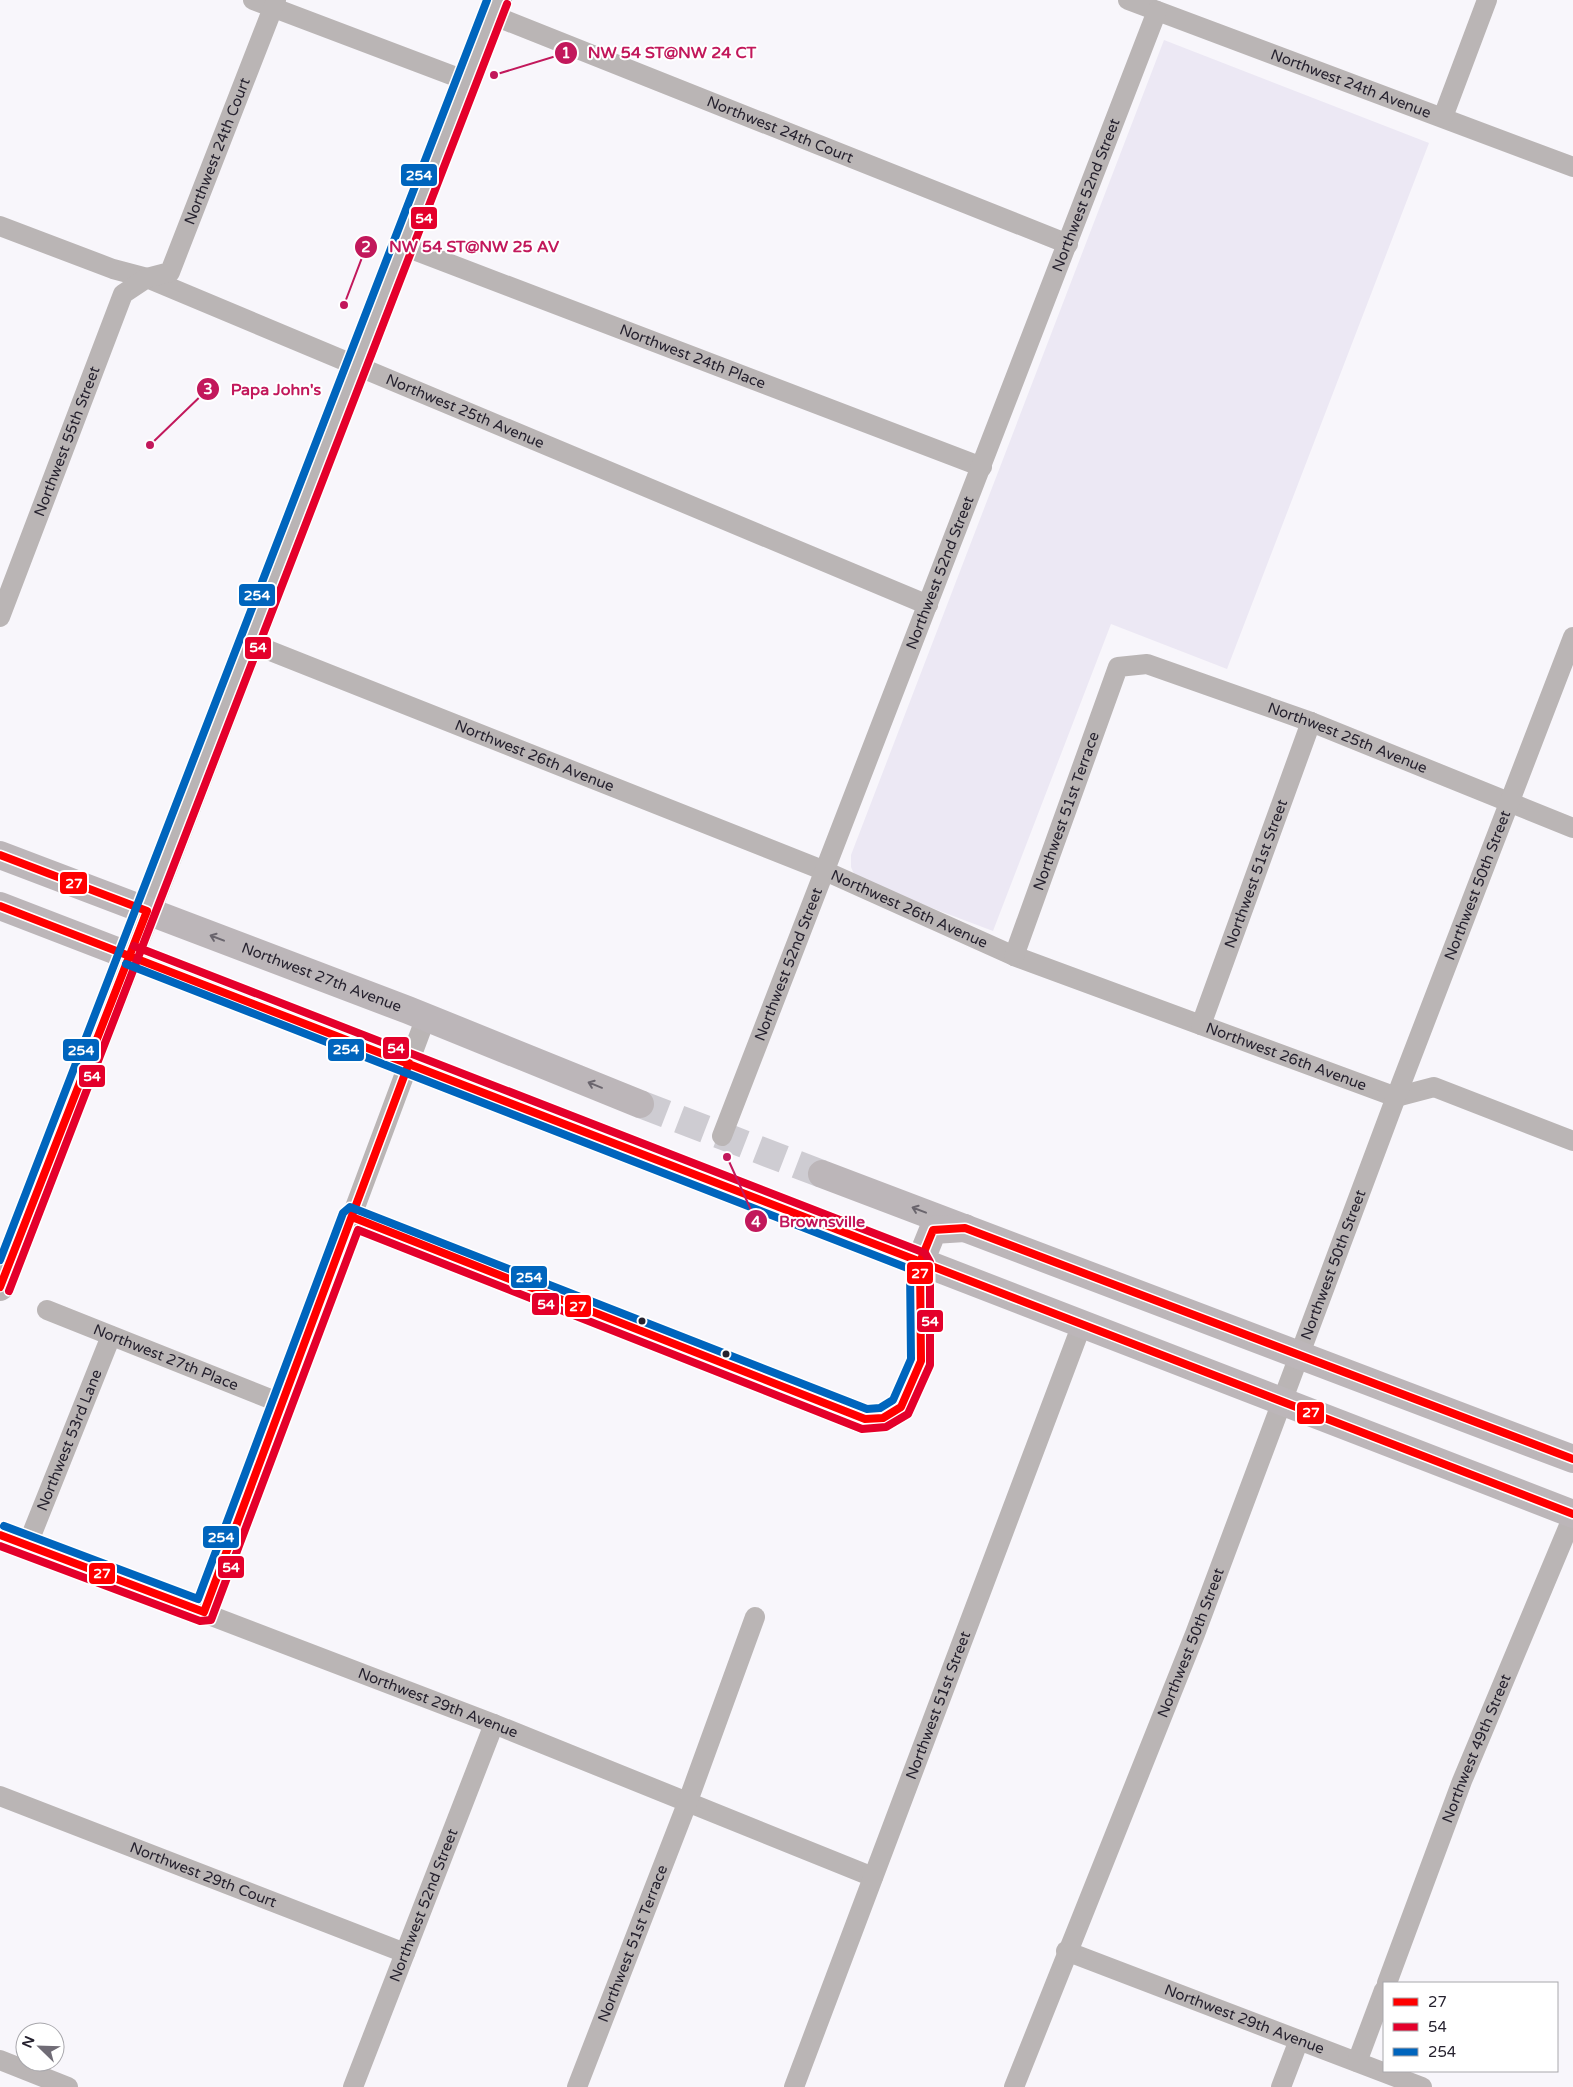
<svg xmlns="http://www.w3.org/2000/svg" width="1573" height="2087" font-family="'Varela Round',sans-serif">
<style>
.built{fill:#ece8f4}
.lines{fill:none;stroke-linecap:round;stroke-linejoin:round}
.primary-tunnel{stroke:#ceccd2;stroke-width:28;stroke-dasharray:28 14;stroke-linecap:butt}
.minor{stroke:#bab5b5;stroke-width:20}
.secondary{stroke:#b9b4b5;stroke-width:28}
.primary{stroke:#bcb6b9;stroke-width:28}
.bus-1-casing{stroke:#fff;stroke-width:11}
.bus-2-casing{stroke:#fff;stroke-width:11}
.bus-3-casing{stroke:#fff;stroke-width:11}
.bus-1{stroke:#f00;stroke-width:8}
.bus-2{stroke:#e4002b;stroke-width:8}
.bus-3{stroke:#0065bd;stroke-width:8}
.oneway{stroke:#6a656d}
.bus-dot{fill:#26222f;stroke:#fff;stroke-width:2}
.labels{text-anchor:middle;dominant-baseline:central;stroke-width:4;stroke-linejoin:round;paint-order:stroke}
.street-label{font-size:15px;fill:#26222f;stroke:#fff}
.leader{fill:none;stroke:#c2185b;stroke-width:2}
.callout-dot{fill:#c2185b;stroke:#fff;stroke-width:2}
.mark-label{font-size:15px;text-anchor:middle;font-weight:bold;fill:#fff}
.callout-label{font-size:16px;text-anchor:middle;font-weight:bold;fill:#c2185b;stroke:#fff;stroke-width:4;stroke-linejoin:round;paint-order:stroke}
.line-badge{stroke:#fff;stroke-width:2}
.badge-label{font-size:14px;text-anchor:middle;font-weight:bold;fill:#fff}
</style>
<rect width="100%" height="100%" fill="#f8f6fb"/>
<path class="built" d="M 1164,40 L 1429,143 L 1227,669 L 1111,624 L 993,931 L 863,882 L 854,874 L 851,867 L 851,855 Z"/>
<g class="lines">
<path class="primary-tunnel" d="M 640,1104 L 822,1174
M 625,1147 L 808,1218"/>
<g class="minor">
<path d="M 253,0 L 467,81"/>
<path id="s1" d="M 1128,0 L 1573,167"/>
<path id="s2" d="M 492,15 L 1068,244"/>
<path d="M 1443,117 L 1487,0"/>
<path id="s3" d="M 0,226 L 113,269 L 147,278 L 928,605"/>
<path id="s4" d="M 403,246 L 982,467"/>
<path id="s5" d="M 0,617 L 123,294 L 147,278 L 170,272 L 276,0"/>
<path id="s6" d="M 250,643 L 825,871 L 1014,956 L 1396,1097 L 1434,1087 L 1573,1141"/>
<path id="s7" d="M 1014,956 L 1118,667 L 1147,664 L 1311,722 L 1573,828"/>
<path id="s8" d="M 1201,1025 L 1311,722"/>
<path id="s9" d="M 722,1136 L 1157,11"/>
<path id="s10" d="M 47,1310 L 283,1404"/>
<path id="s11" d="M 0,1535 L 494,1724 L 873,1877"/>
<path id="s12" d="M 27,1546 L 111,1336"/>
<path d="M 204,1612 L 426,1017"/>
<path id="s13" d="M 0,1796 L 405,1953"/>
<path id="s14" d="M 1066,1951 L 1422,2087"/>
<path id="s15" d="M 1387,1983 L 1462,1781 L 1573,1516"/>
<path d="M 0,2060 L 68,2087"/>
<path d="M 1357,2062 L 1384,1990"/>
<path id="s16" d="M 353,2087 L 494,1724"/>
<path id="s17" d="M 577,2087 L 688,1801 L 755,1617"/>
<path id="s18" d="M 794,2087 L 1082,1324"/>
<path id="s19" d="M 1014,2087 L 1195,1634 L 1396,1097 L 1573,637"/>
<path d="M 1281,2087 L 1299,2040"/>
</g>
<path class="secondary" d="M 0,1287 L 147,911 L 498,0"/>
<g class="primary">
<path id="s20" d="M 0,855 L 408,1010 L 640,1104"/>
<path d="M 0,906 L 625,1147"/>
<path d="M 822,1174 L 1573,1459"/>
<path d="M 808,1218 L 1573,1514"/>
<path d="M 920,1262 L 933,1230 L 965,1228"/>
</g>
<g class="bus-1-casing">
<path id="bus-1" d="M 0,855 L 147,911
M 0,906 L 1573,1514
M 352,1217 L 865,1419 L 883,1418 L 901,1407 L 921,1361 L 920,1262 L 933,1230 L 965,1228 L 1573,1459
M 0,1287 L 147,911
M 0,1535 L 204,1612
M 204,1612 L 409,1063"/>
</g>
<g class="bus-2-casing">
<path id="bus-2" d="M 9,1291 L 507,4
M 0,1546 L 200,1621 L 211,1620 L 358,1230 L 862,1429 L 886,1427 L 908,1414 L 930,1365 L 930,1262 L 925,1253 L 134,946"/>
</g>
<g class="bus-3-casing">
<path id="bus-3" d="M 0,1260 L 487,0
M 4,1526 L 198,1599 L 343,1213 L 350,1207 L 867,1409 L 880,1408 L 893,1400 L 911,1359 L 910,1269 L 126,964"/>
</g>
<use href="#bus-1" class="bus-1"/>
<use href="#bus-2" class="bus-2"/>
<use href="#bus-3" class="bus-3"/>
</g>
<defs><path id="oneway-shaft" d="M-6 0H5M1.5-3L5.5 0L1.5 3" fill="none" stroke-width="1.6" stroke-linecap="round" stroke-linejoin="round" transform="scale(1.25)"/></defs>
<g class="oneway">
<use href="#oneway-shaft" transform="translate(217 938) rotate(-159)"/>
<use href="#oneway-shaft" transform="translate(595 1085) rotate(-158)"/>
<use href="#oneway-shaft" transform="translate(919 1210) rotate(-159)"/>
</g>
<g class="bus-dot">
<circle cx="642" cy="1321" r="4.5"/>
<circle cx="726" cy="1354" r="4.5"/>
</g>
<g class="labels">
<g class="street-label">
<text stroke="none"><textPath href="#s1" startOffset="238">Northwest 24th Avenue</textPath></text>
<text stroke="none"><textPath href="#s2" startOffset="310">Northwest 24th Court</textPath></text>
<text stroke="none"><textPath href="#s5" startOffset="528">Northwest 24th Court</textPath></text>
<text stroke="none"><textPath href="#s9" startOffset="1009">Northwest 52nd Street</textPath></text>
<text stroke="none"><textPath href="#s4" startOffset="310">Northwest 24th Place</textPath></text>
<text stroke="none"><textPath href="#s3" startOffset="501">Northwest 25th Avenue</textPath></text>
<text stroke="none"><textPath href="#s5" startOffset="188">Northwest 55th Street</textPath></text>
<text stroke="none"><textPath href="#s9" startOffset="604">Northwest 52nd Street</textPath></text>
<text stroke="none"><textPath href="#s7" startOffset="550">Northwest 25th Avenue</textPath></text>
<text stroke="none"><textPath href="#s6" startOffset="306">Northwest 26th Avenue</textPath></text>
<text stroke="none"><textPath href="#s7" startOffset="154">Northwest 51st Terrace</textPath></text>
<text stroke="none"><textPath href="#s8" startOffset="161">Northwest 51st Street</textPath></text>
<text stroke="none"><textPath href="#s19" startOffset="1288">Northwest 50th Street</textPath></text>
<text stroke="none"><textPath href="#s6" startOffset="711">Northwest 26th Avenue</textPath></text>
<text stroke="none"><textPath href="#s9" startOffset="184">Northwest 52nd Street</textPath></text>
<text stroke="none"><textPath href="#s20" startOffset="344">Northwest 27th Avenue</textPath></text>
<text stroke="none"><textPath href="#s6" startOffset="1116">Northwest 26th Avenue</textPath></text>
<text stroke="none"><textPath href="#s19" startOffset="882">Northwest 50th Street</textPath></text>
<text stroke="none"><textPath href="#s10" startOffset="128">Northwest 27th Place</textPath></text>
<text stroke="none"><textPath href="#s12" startOffset="114">Northwest 53rd Lane</textPath></text>
<text stroke="none"><textPath href="#s19" startOffset="478">Northwest 50th Street</textPath></text>
<text stroke="none"><textPath href="#s11" startOffset="469">Northwest 29th Avenue</textPath></text>
<text stroke="none"><textPath href="#s18" startOffset="408">Northwest 51st Street</textPath></text>
<text stroke="none"><textPath href="#s15" startOffset="251">Northwest 49th Street</textPath></text>
<text stroke="none"><textPath href="#s13" startOffset="218">Northwest 29th Court</textPath></text>
<text stroke="none"><textPath href="#s16" startOffset="195">Northwest 52nd Street</textPath></text>
<text stroke="none"><textPath href="#s17" startOffset="154">Northwest 51st Terrace</textPath></text>
<text stroke="none"><textPath href="#s14" startOffset="191">Northwest 29th Avenue</textPath></text>
</g>
</g>
<path class="leader" d="M494 75L566 53M344 305L366 247M150 445L208 389M727 1157L756 1221"/>
<g class="callout-dot">
<circle cx="494" cy="75" r="5"/>
<circle cx="344" cy="305" r="5"/>
<circle cx="150" cy="445" r="5"/>
<circle cx="727" cy="1157" r="5"/>
<circle cx="566" cy="53" r="12"/>
<circle cx="366" cy="247" r="12"/>
<circle cx="208" cy="389" r="12"/>
<circle cx="756" cy="1221" r="12"/>
</g>
<g class="mark-label">
<text x="566" y="58">1</text>
<text x="366" y="252">2</text>
<text x="208" y="394">3</text>
<text x="756" y="1227">4</text>
</g>
<g class="callout-label">
<text x="672" y="58">NW 54 ST@NW 24 CT</text>
<text x="474" y="252">NW 54 ST@NW 25 AV</text>
<text x="276" y="395">Papa John's</text>
<text x="822" y="1227">Brownsville</text>
</g>
<g class="line-badge">
<rect x="400" y="163" width="38" height="24" rx="5" fill="#0065bd"/>
<rect x="410" y="206" width="28" height="24" rx="5" fill="#e4002b"/>
<rect x="238" y="583" width="38" height="24" rx="5" fill="#0065bd"/>
<rect x="244" y="636" width="28" height="24" rx="5" fill="#e4002b"/>
<rect x="59" y="871" width="29" height="24" rx="5" fill="#f00"/>
<rect x="382" y="1036" width="28" height="24" rx="5" fill="#e4002b"/>
<rect x="327" y="1038" width="38" height="24" rx="5" fill="#0065bd"/>
<rect x="62" y="1038" width="38" height="24" rx="5" fill="#0065bd"/>
<rect x="78" y="1064" width="28" height="24" rx="5" fill="#e4002b"/>
<rect x="906" y="1261" width="28" height="24" rx="5" fill="#f00"/>
<rect x="510" y="1265" width="38" height="24" rx="5" fill="#0065bd"/>
<rect x="531" y="1292" width="29" height="24" rx="5" fill="#e4002b"/>
<rect x="564" y="1294" width="28" height="24" rx="5" fill="#f00"/>
<rect x="916" y="1309" width="28" height="24" rx="5" fill="#e4002b"/>
<rect x="1296" y="1401" width="29" height="24" rx="5" fill="#f00"/>
<rect x="202" y="1525" width="38" height="24" rx="5" fill="#0065bd"/>
<rect x="217" y="1555" width="28" height="24" rx="5" fill="#e4002b"/>
<rect x="88" y="1562" width="28" height="23" rx="5" fill="#f00"/>
</g>
<g class="badge-label">
<text x="419" y="180">254</text>
<text x="424" y="223">54</text>
<text x="257" y="600">254</text>
<text x="258" y="652">54</text>
<text x="74" y="888">27</text>
<text x="396" y="1053">54</text>
<text x="346" y="1054">254</text>
<text x="81" y="1055">254</text>
<text x="92" y="1081">54</text>
<text x="920" y="1278">27</text>
<text x="529" y="1282">254</text>
<text x="546" y="1309">54</text>
<text x="578" y="1311">27</text>
<text x="930" y="1326">54</text>
<text x="1311" y="1417">27</text>
<text x="221" y="1542">254</text>
<text x="231" y="1572">54</text>
<text x="102" y="1578">27</text>
</g>
<rect x="1383" y="1982" width="175" height="90" fill="#ffffff" stroke="#a8a7ac"/>
<rect x="1393" y="1998" width="25" height="8" fill="#ff0000" stroke="#a8a7ac"/>
<text x="1428" y="2007" font-size="15" fill="#26222f">27</text>
<rect x="1393" y="2023" width="25" height="8" fill="#e4002b" stroke="#a8a7ac"/>
<text x="1428" y="2032" font-size="15" fill="#26222f">54</text>
<rect x="1393" y="2048" width="25" height="8" fill="#0065bd" stroke="#a8a7ac"/>
<text x="1428" y="2057" font-size="15" fill="#26222f">254</text>
<g transform="translate(40 2047) rotate(293)"><circle r="24" fill="#ffffff" stroke="#a8a7ac"/>
<path d="M0-4L9 19L0 12L-9 19Z" fill="#706c76"/>
<text y="-8" font-size="14" font-weight="bold" text-anchor="middle" fill="#26222f">N</text>
</g>
</svg>
